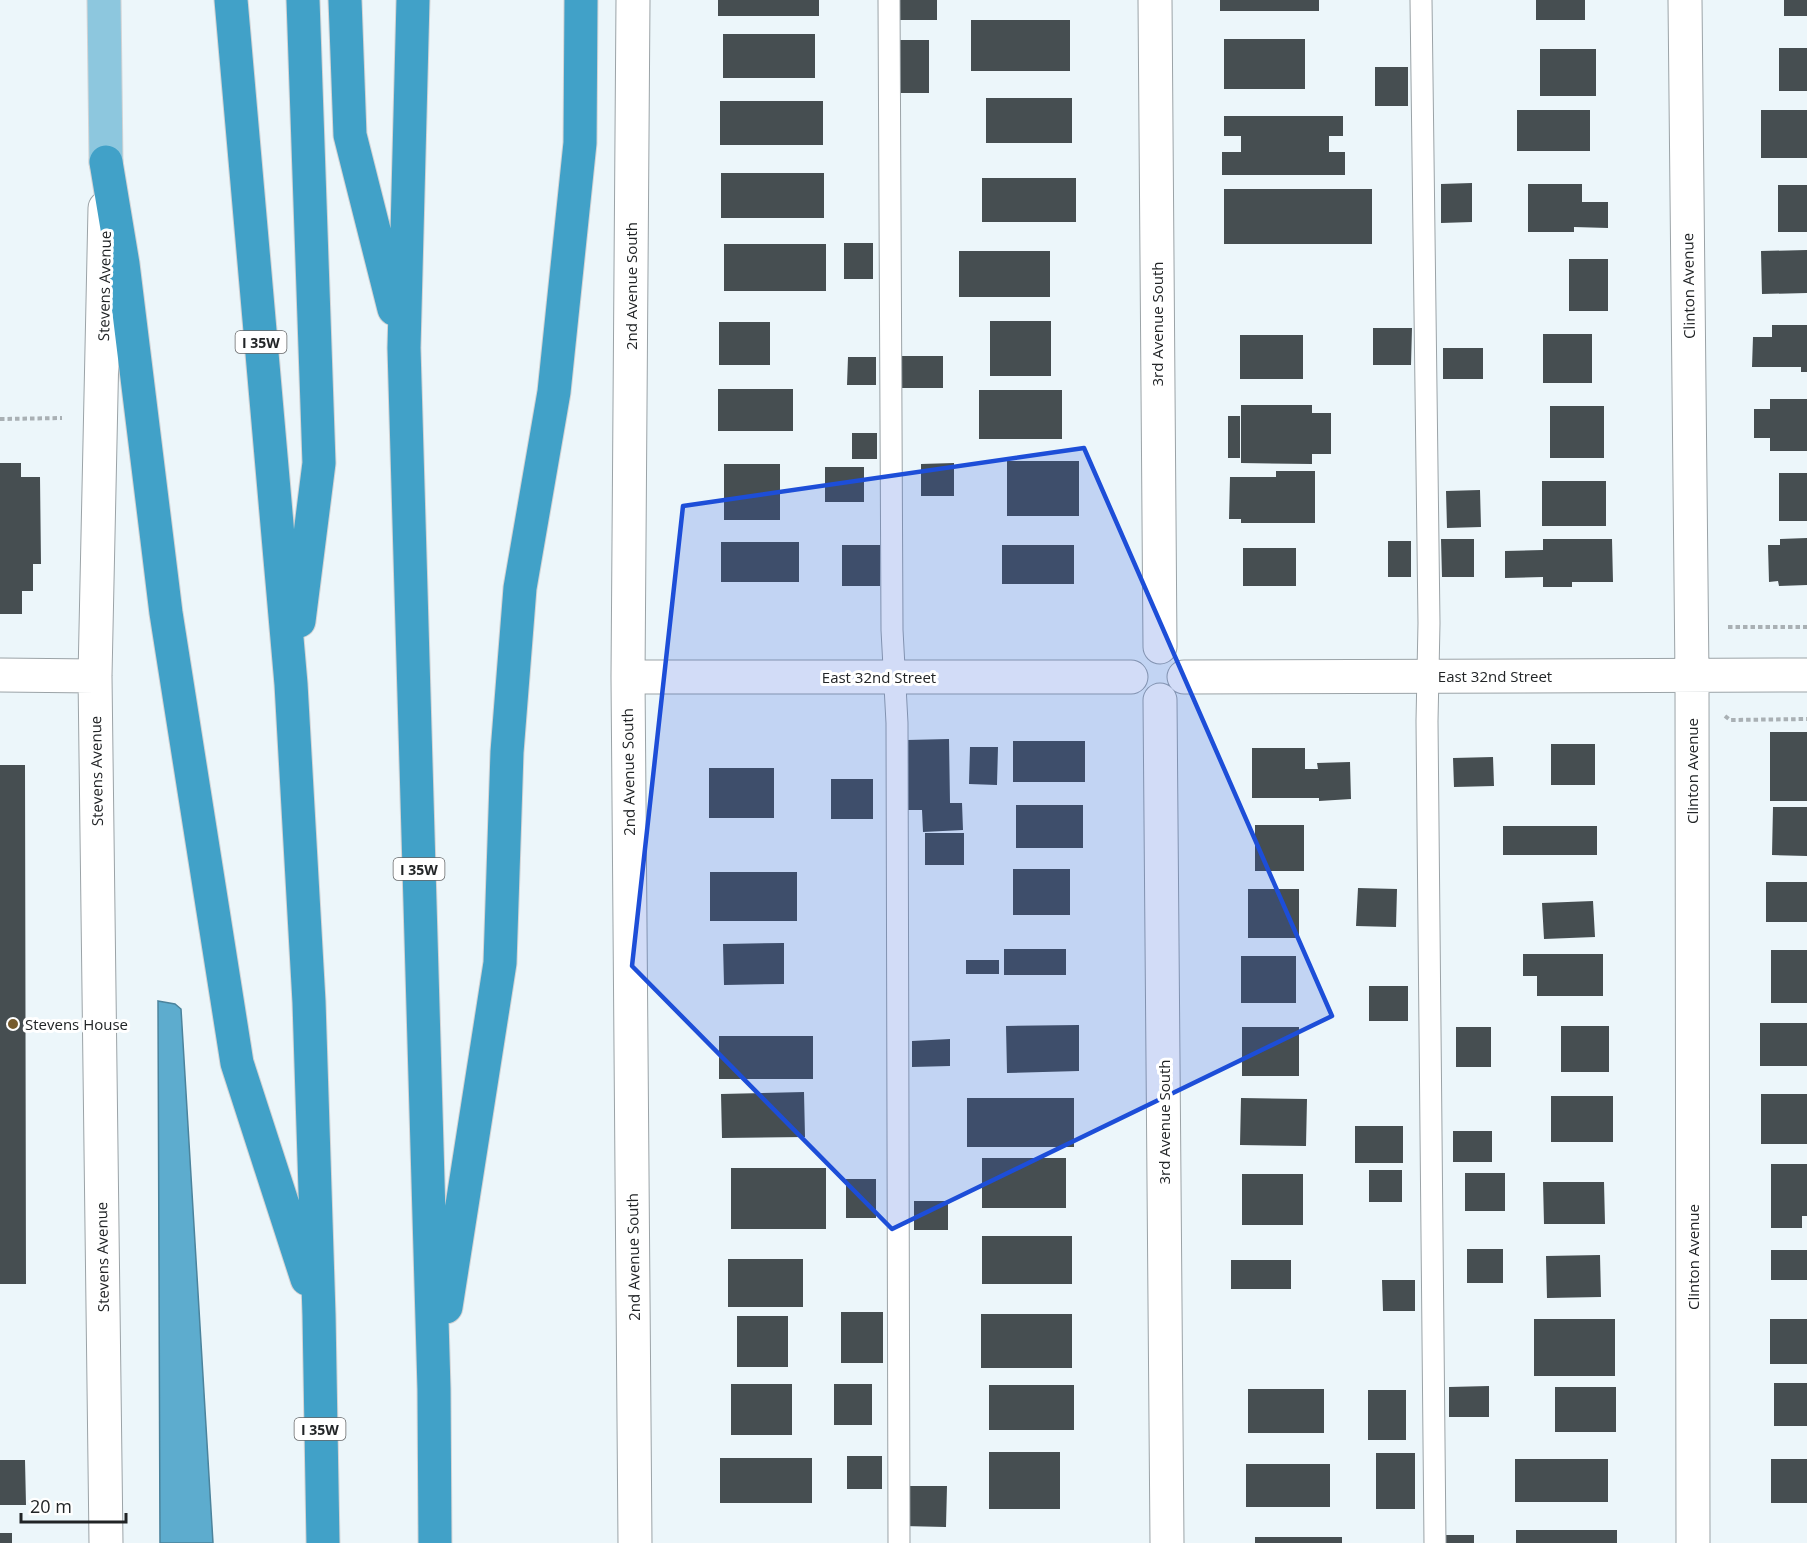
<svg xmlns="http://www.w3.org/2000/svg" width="1807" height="1543" font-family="'Open Sans',sans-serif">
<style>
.water{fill:#5dacce;stroke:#4b839c;stroke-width:1.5}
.building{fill:#464e51}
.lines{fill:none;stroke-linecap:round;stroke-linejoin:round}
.lane-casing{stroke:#9ba3a7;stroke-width:23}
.street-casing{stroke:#9ba3a7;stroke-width:35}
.primary-casing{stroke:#d3d3d4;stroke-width:35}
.highway-casing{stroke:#d3d3d4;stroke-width:35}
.path{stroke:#a9b0b4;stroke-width:4;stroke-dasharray:4.5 3;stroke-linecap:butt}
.lane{stroke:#fff;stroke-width:21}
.street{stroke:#fff;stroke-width:33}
.primary{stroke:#8dc7de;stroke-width:33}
.highway{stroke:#41a1c8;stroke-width:33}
.marked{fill:#1d4ed8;fill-opacity:0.2;stroke:#1d4ed8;stroke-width:4.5;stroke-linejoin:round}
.poi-dot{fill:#775c2e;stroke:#fff;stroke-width:2}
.labels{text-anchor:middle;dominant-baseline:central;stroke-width:6;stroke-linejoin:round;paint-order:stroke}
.shield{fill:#fff;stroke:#646667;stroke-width:1.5}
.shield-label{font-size:14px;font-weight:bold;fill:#212426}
.street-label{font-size:15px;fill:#212426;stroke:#fff}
.poi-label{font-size:15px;fill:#212426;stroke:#fff;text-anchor:start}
</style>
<rect width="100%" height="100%" fill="#ecf6fa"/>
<path class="water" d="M 158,1001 L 175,1004 L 181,1009 L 213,1543 L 160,1543 Z"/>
<path class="building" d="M 718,0 L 819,0 L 819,16 L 718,16 Z
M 896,0 L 937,0 L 937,20 L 896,20 Z
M 1220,0 L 1319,0 L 1319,11 L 1220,11 Z
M 1536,0 L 1585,0 L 1585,20 L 1536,20 Z
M 1784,0 L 1807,0 L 1807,16 L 1784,16 Z
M 971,20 L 1070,20 L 1070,71 L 971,71 Z
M 723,34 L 815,34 L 815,78 L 723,78 Z
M 1224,39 L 1305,39 L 1305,89 L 1224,89 Z
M 895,40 L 929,40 L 929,93 L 895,93 Z
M 1779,48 L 1807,48 L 1807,91 L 1779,91 Z
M 1540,49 L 1596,49 L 1596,96 L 1540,96 Z
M 1375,67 L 1408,67 L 1408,106 L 1375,106 Z
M 986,98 L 1072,98 L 1072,143 L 986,143 Z
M 720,101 L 823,101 L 823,145 L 720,145 Z
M 1517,110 L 1590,110 L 1590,151 L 1517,151 Z
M 1761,110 L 1807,110 L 1807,158 L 1761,158 Z
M 1224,116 L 1343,116 L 1343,136 L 1329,136 L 1329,152 L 1345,152 L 1345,175 L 1222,175 L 1222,152 L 1241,152 L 1241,136 L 1224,136 Z
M 721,173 L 824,173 L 824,218 L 721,218 Z
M 982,178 L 1076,178 L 1076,222 L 982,222 Z
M 1472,183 L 1472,222 L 1441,223 L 1441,184 Z
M 1528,184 L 1582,184 L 1582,202 L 1608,202 L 1608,228 L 1574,227 L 1574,232 L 1528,232 Z
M 1778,185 L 1807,185 L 1807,232 L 1778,232 Z
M 1224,189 L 1372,189 L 1372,244 L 1224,244 Z
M 844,243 L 873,243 L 873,279 L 844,279 Z
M 724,244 L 826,244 L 826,291 L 724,291 Z
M 1807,250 L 1807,293 L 1762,294 L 1761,251 Z
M 959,251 L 1050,251 L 1050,297 L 959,297 Z
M 1569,259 L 1608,259 L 1608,311 L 1569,311 Z
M 990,321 L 1051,321 L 1051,376 L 990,376 Z
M 719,322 L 770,322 L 770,365 L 719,365 Z
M 1772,325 L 1807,325 L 1807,372 L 1801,372 L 1801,367 L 1752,367 L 1753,337 L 1772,337 Z
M 1373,328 L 1412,328 L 1411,365 L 1373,365 Z
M 1543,334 L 1592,334 L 1592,383 L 1543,383 Z
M 1240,335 L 1303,335 L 1303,379 L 1240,379 Z
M 1443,348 L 1483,348 L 1483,379 L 1443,379 Z
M 902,356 L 943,356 L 943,388 L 902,388 Z
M 848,357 L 876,357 L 876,385 L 847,385 Z
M 718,389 L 793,389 L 793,431 L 718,431 Z
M 979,390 L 1062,390 L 1062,439 L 979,439 Z
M 1770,399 L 1807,399 L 1807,451 L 1770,451 L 1770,438 L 1754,438 L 1754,409 L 1770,409 Z
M 1241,405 L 1312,405 L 1312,413 L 1331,413 L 1331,454 L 1312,454 L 1312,464 L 1241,463 Z
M 1550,406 L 1604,406 L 1604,458 L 1550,458 Z
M 1228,416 L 1240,416 L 1240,458 L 1228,458 Z
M 852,433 L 877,433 L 877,459 L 852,459 Z
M 1007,461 L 1079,461 L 1079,516 L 1007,516 Z
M 0,463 L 21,463 L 21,477 L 40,477 L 41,564 L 33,564 L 33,591 L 22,591 L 22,614 L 0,614 Z
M 954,463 L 954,496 L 921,496 L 921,464 Z
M 724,464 L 780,464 L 780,520 L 724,520 Z
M 825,467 L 864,467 L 864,502 L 825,502 Z
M 1276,471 L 1315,471 L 1315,523 L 1241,523 L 1241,519 L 1229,519 L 1230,477 L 1276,477 Z
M 1779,473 L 1807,473 L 1807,521 L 1779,521 Z
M 1542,481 L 1606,481 L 1606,526 L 1542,526 Z
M 1480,490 L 1481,527 L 1447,528 L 1446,491 Z
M 1807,538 L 1807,585 L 1779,586 L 1778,581 L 1769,582 L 1768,545 L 1780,545 L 1780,539 Z
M 1441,539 L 1474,539 L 1474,577 L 1442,577 Z
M 1543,539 L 1612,539 L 1613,582 L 1572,582 L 1572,587 L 1543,587 L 1543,577 L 1505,578 L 1505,551 L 1543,550 Z
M 1388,541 L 1411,541 L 1411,577 L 1388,577 Z
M 721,542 L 799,542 L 799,582 L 721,582 Z
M 842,545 L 880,545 L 880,586 L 842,586 Z
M 1002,545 L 1074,545 L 1074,584 L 1002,584 Z
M 1243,548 L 1296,548 L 1296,586 L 1243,586 Z
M 1770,732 L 1807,732 L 1807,801 L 1770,801 Z
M 949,739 L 950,803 L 962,803 L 963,830 L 923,832 L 922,810 L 908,810 L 907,740 Z
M 1013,741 L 1085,741 L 1085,782 L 1013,782 Z
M 1551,744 L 1595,744 L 1595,785 L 1551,785 Z
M 970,747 L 998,747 L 997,785 L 969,784 Z
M 1252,748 L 1305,748 L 1305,769 L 1318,769 L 1317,763 L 1350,762 L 1351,799 L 1319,801 L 1319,798 L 1252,798 Z
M 1493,757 L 1494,786 L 1454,787 L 1453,758 Z
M 0,765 L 25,765 L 26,1284 L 0,1284 Z
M 709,768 L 774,768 L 774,818 L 709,818 Z
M 831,779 L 873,779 L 873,819 L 831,819 Z
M 1016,805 L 1083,805 L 1083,848 L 1016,848 Z
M 1773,807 L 1807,807 L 1807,856 L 1772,855 Z
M 1255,825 L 1304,825 L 1304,871 L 1255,871 Z
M 1503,826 L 1597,826 L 1597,855 L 1503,855 Z
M 925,833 L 964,833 L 964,865 L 925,865 Z
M 1013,869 L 1070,869 L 1070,915 L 1013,915 Z
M 710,872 L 797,872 L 797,921 L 710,921 Z
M 1766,882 L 1807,882 L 1807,922 L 1766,922 Z
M 1358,888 L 1397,889 L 1396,927 L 1356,926 Z
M 1248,889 L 1299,889 L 1299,938 L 1248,938 Z
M 1593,901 L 1595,937 L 1544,939 L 1542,903 Z
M 784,943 L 784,984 L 724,985 L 723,944 Z
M 1004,949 L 1066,949 L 1066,975 L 1004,975 Z
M 1771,950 L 1807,950 L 1807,1003 L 1771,1003 Z
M 1523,954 L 1603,954 L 1603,996 L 1537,996 L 1537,976 L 1523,976 Z
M 1241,956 L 1296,956 L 1296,1003 L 1241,1003 Z
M 966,960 L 999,960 L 999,974 L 966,974 Z
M 1369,986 L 1408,986 L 1408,1021 L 1369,1021 Z
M 1760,1023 L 1807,1023 L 1807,1066 L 1760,1066 Z
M 1079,1025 L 1079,1071 L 1007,1073 L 1006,1026 Z
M 1561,1026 L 1609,1026 L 1609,1072 L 1561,1072 Z
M 1242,1027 L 1299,1027 L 1299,1076 L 1242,1076 Z
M 1456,1027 L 1491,1027 L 1491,1067 L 1456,1067 Z
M 719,1036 L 813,1036 L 813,1079 L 719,1079 Z
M 950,1039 L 950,1066 L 912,1067 L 912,1041 Z
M 804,1092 L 805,1137 L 722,1138 L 721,1094 Z
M 1761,1094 L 1807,1094 L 1807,1144 L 1761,1144 Z
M 1551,1096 L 1613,1096 L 1613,1142 L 1551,1142 Z
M 967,1098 L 1074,1098 L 1074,1147 L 967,1147 Z
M 1241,1098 L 1307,1099 L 1306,1146 L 1240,1145 Z
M 1355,1126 L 1403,1126 L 1403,1163 L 1355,1163 Z
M 1453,1131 L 1492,1131 L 1492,1162 L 1453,1162 Z
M 982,1158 L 1066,1158 L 1066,1208 L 982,1208 Z
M 1771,1164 L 1807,1164 L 1807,1216 L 1802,1216 L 1802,1228 L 1771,1228 Z
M 731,1168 L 826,1168 L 826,1229 L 731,1229 Z
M 1369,1170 L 1402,1170 L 1402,1202 L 1369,1202 Z
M 1465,1173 L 1505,1173 L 1505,1211 L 1465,1211 Z
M 1242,1174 L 1303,1174 L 1303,1225 L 1242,1225 Z
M 846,1179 L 876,1179 L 876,1218 L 846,1218 Z
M 1543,1182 L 1604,1182 L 1605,1224 L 1544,1224 Z
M 914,1201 L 948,1201 L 948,1230 L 914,1230 Z
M 982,1236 L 1072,1236 L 1072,1284 L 982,1284 Z
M 1467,1249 L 1503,1249 L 1503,1283 L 1467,1283 Z
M 1771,1250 L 1807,1250 L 1807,1280 L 1771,1280 Z
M 1600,1255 L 1601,1297 L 1547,1298 L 1546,1256 Z
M 728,1259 L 803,1259 L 803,1307 L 728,1307 Z
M 1231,1260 L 1291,1260 L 1291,1289 L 1231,1289 Z
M 1382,1280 L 1415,1280 L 1415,1311 L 1383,1311 Z
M 841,1312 L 883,1312 L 883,1363 L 841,1363 Z
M 981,1314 L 1072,1314 L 1072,1368 L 981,1368 Z
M 737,1316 L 788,1316 L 788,1367 L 737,1367 Z
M 1534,1319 L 1615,1319 L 1615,1376 L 1534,1376 Z
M 1770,1319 L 1807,1319 L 1807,1364 L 1770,1364 Z
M 1774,1383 L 1807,1383 L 1807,1426 L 1774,1426 Z
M 731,1384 L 792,1384 L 792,1435 L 731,1435 Z
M 834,1384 L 872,1384 L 872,1425 L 834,1425 Z
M 989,1385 L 1074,1385 L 1074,1430 L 989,1430 Z
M 1489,1386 L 1489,1417 L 1449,1417 L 1449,1387 Z
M 1555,1387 L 1616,1387 L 1616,1432 L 1555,1432 Z
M 1248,1389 L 1324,1389 L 1324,1433 L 1248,1433 Z
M 1368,1390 L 1406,1390 L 1406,1440 L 1368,1440 Z
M 989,1452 L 1060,1452 L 1060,1509 L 989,1509 Z
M 1376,1453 L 1415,1453 L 1415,1509 L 1376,1509 Z
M 847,1456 L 882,1456 L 882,1489 L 847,1489 Z
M 720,1458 L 812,1458 L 812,1503 L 720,1503 Z
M 1515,1459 L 1608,1459 L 1608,1502 L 1515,1502 Z
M 1771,1459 L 1807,1459 L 1807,1503 L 1771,1503 Z
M 0,1460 L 25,1460 L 26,1505 L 0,1505 Z
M 1246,1464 L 1330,1464 L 1330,1507 L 1246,1507 Z
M 903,1486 L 947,1486 L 946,1527 L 903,1526 Z
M 1516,1530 L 1617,1530 L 1617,1543 L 1516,1543 Z
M 0,1533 L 12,1533 L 12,1543 L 0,1543 Z
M 1442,1535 L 1474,1535 L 1474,1543 L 1442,1543 Z
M 1255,1537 L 1342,1537 L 1342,1543 L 1255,1543 Z"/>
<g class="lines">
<g class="lane-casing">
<path id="lane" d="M 889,0 L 892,630 L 897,723 L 899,1543
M 1421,0 L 1429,623 L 1427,721 L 1435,1543"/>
</g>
<g class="street-casing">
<path id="street" d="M 633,0 L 628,677 L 635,1543
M 1155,0 L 1160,647
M 1685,0 L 1692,676 L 1693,1543
M 105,208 L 95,676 L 106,1543
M 0,675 L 95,676
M 628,677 L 1131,677
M 1184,677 L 1807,675
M 1160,700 L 1167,1543"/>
</g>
<g class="primary-casing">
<path id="primary" d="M 104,0 L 106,162"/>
</g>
<g class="highway-casing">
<path id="highway" d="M 231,0 L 291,684 L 309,1002 L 319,1315 L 323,1543
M 345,0 L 350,135 L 394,309
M 413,0 L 404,348 L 434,1389 L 435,1543
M 106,162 L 123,264 L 166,613 L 237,1063 L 307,1279
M 299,621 L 319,463 L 303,0
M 446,1307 L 500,963 L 507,752 L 520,588 L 554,392 L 580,143 L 581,0"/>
</g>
<path class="path" d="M 0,419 L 62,418
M 1728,627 L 1807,627
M 1725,716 L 1730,720 L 1807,719"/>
<use href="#lane" class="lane"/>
<use href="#street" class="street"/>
<use href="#primary" class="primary"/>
<use href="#highway" class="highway"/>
</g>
<path class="marked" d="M 1084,448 L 1332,1016 L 892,1229 L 632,966 L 683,506 Z"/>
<circle class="poi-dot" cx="13" cy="1024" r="6"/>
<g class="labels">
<g class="shield">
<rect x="235.5" y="331" width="51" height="22" rx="4.5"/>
<rect x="393.5" y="858" width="51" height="22" rx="4.5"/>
<rect x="294.5" y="1418" width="51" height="22" rx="4.5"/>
</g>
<g class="shield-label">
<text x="261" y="342">I 35W</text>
<text x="419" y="869">I 35W</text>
<text x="320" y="1429">I 35W</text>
</g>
<g class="street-label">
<text transform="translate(104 286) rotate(-89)">Stevens Avenue</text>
<text transform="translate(631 286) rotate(-90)">2nd Avenue South</text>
<text transform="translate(1688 286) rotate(-91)">Clinton Avenue</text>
<text transform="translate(1157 324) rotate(-90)">3rd Avenue South</text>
<text x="1495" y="676">East 32nd Street</text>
<text x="879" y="677">East 32nd Street</text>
<text transform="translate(96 771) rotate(-91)">Stevens Avenue</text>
<text transform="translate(1692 771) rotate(-90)">Clinton Avenue</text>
<text transform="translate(628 772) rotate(-91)">2nd Avenue South</text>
<text transform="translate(1164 1122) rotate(-90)">3rd Avenue South</text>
<text transform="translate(102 1257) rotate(-91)">Stevens Avenue</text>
<text transform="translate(633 1257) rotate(-91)">2nd Avenue South</text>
<text transform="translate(1693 1257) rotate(-90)">Clinton Avenue</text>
</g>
<g class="poi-label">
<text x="25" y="1024">Stevens House</text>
</g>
</g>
<path d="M21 1513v9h105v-9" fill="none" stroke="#212426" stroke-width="3"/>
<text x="30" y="1513" font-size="18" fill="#212426" stroke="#ffffff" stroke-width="4.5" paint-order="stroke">20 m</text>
</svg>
